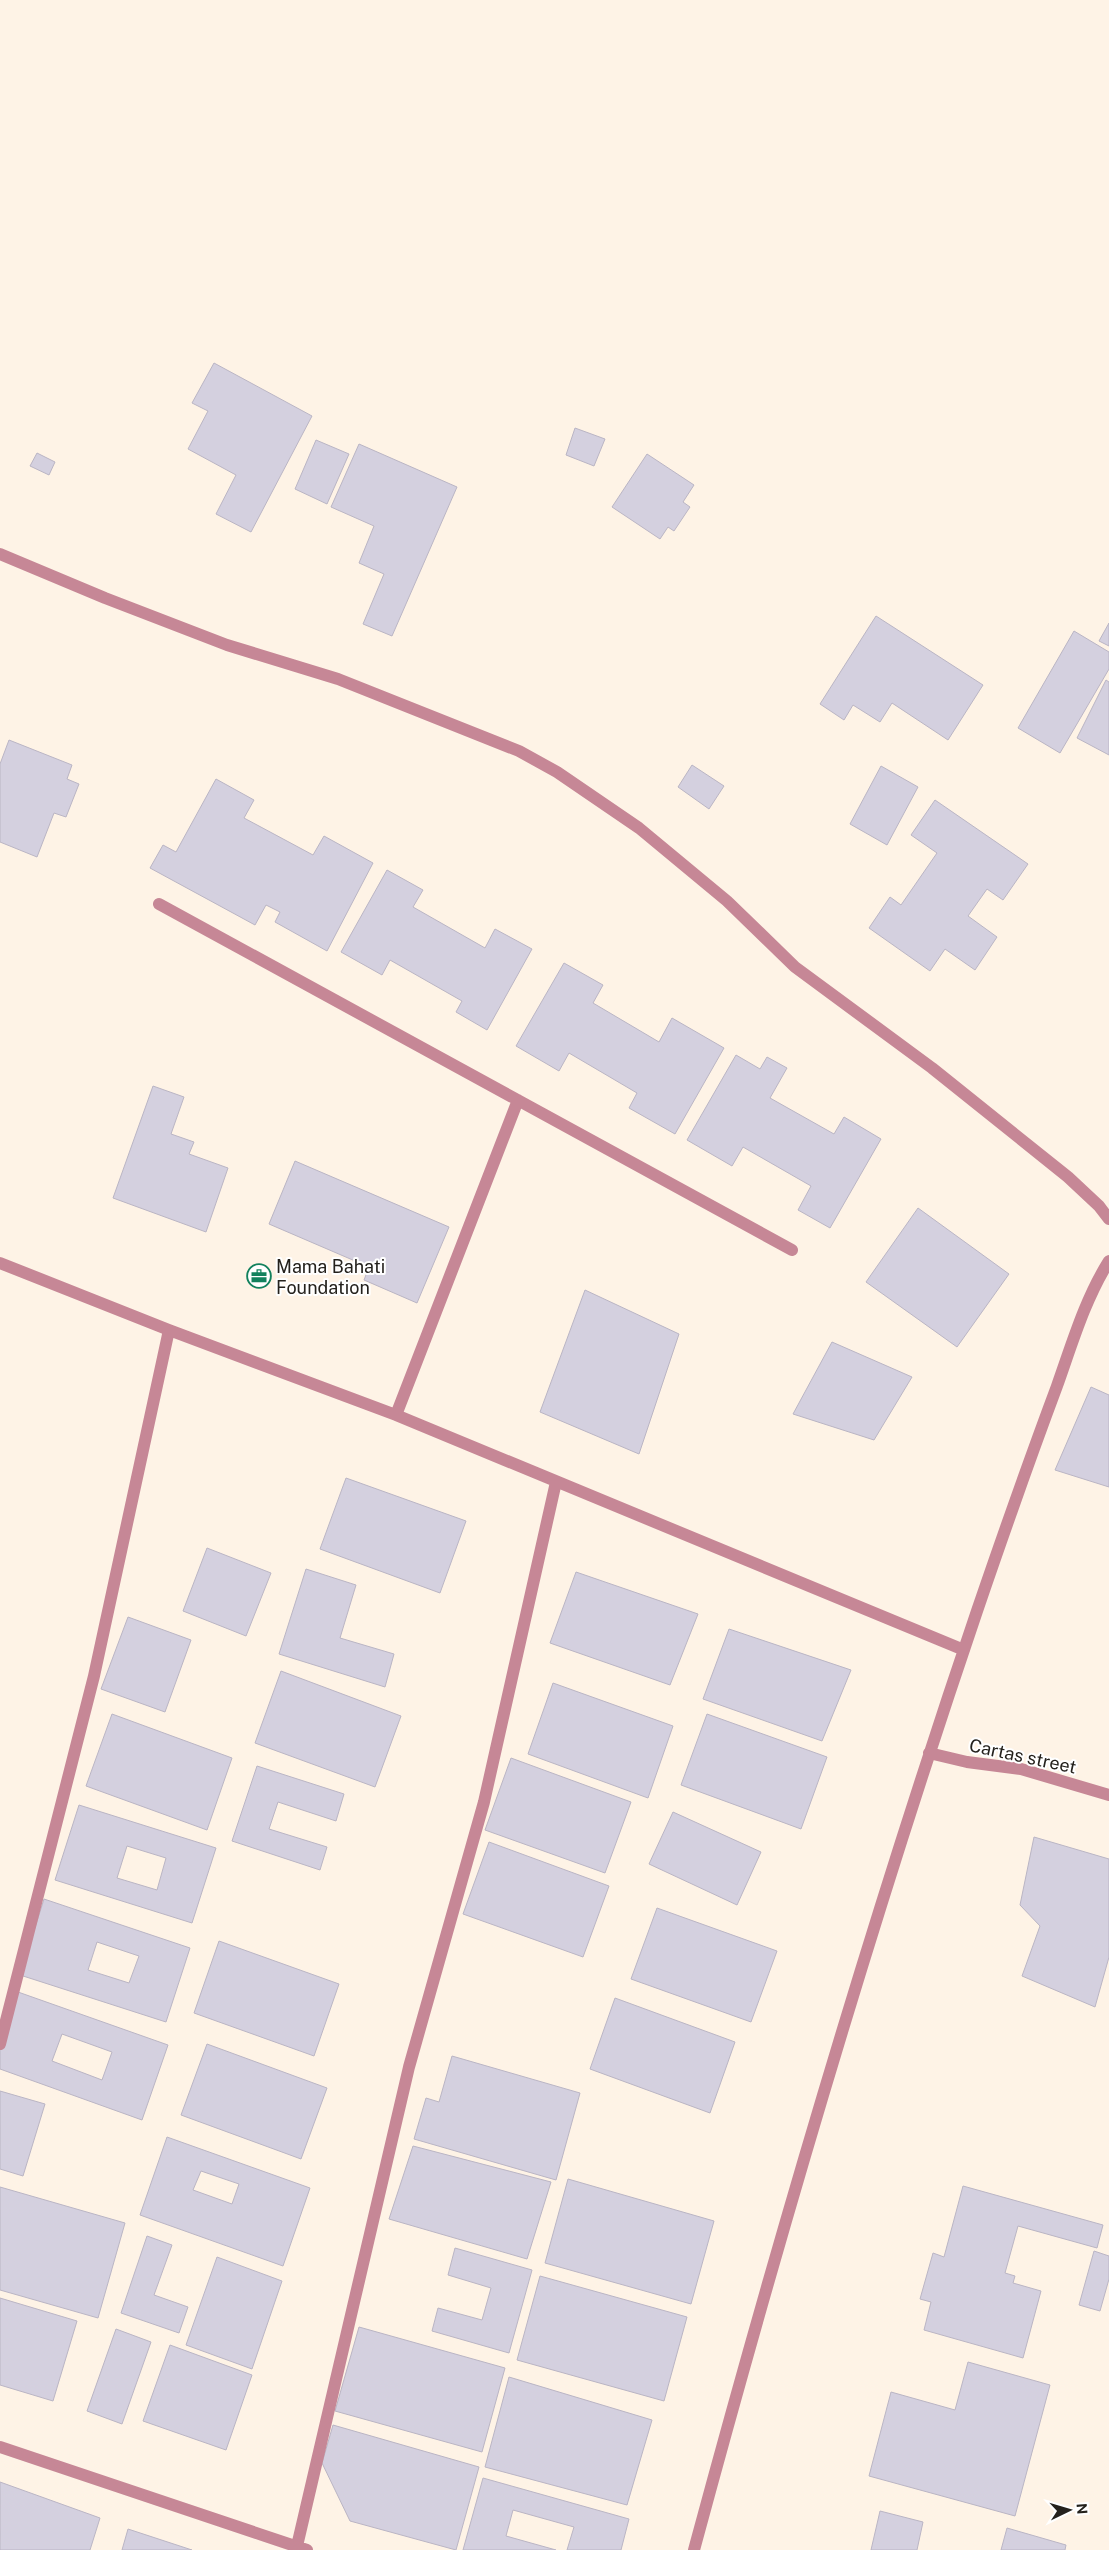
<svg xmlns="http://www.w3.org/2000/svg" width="1109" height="2550" font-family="'Public Sans',sans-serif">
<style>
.building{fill:#d4d0df;stroke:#bab5c4;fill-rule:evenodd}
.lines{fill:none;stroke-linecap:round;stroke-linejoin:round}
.street{stroke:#c68796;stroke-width:12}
.labels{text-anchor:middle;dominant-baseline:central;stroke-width:4;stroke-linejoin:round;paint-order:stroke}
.poi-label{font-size:18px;fill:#24211c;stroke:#fff;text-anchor:start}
.street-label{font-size:18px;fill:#24211c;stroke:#fff}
</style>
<rect width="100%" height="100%" fill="#fef3e6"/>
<path class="building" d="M 214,363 L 312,416 L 251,532 L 216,514 L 236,475 L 188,449 L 208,411 L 192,403 Z
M 575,428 L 605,439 L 594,466 L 566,455 Z
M 316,440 L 349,454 L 327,504 L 295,489 Z
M 359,444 L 457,487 L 392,636 L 363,624 L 384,574 L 359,563 L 374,526 L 331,507 Z
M 37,453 L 55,462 L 49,475 L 30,466 Z
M 647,454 L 694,485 L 683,502 L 690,507 L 674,531 L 668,527 L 660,539 L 612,507 Z
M 876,616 L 983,685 L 948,740 L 892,703 L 880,722 L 853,705 L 844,720 L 820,704 Z
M 1109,623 L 1109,646 L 1099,641 Z
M 1074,631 L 1109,652 L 1109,669 L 1060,753 L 1018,728 Z
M 1106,680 L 1109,682 L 1109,755 L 1077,738 Z
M 9,740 L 72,765 L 67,779 L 79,784 L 66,817 L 54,813 L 37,857 L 0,842 L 0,764 Z
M 692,765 L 724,786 L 709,809 L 678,787 Z
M 881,766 L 918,787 L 887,845 L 850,824 Z
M 216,779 L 254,800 L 244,818 L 313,855 L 324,836 L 373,863 L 327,951 L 275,922 L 280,912 L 266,905 L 255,925 L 150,868 L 163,845 L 176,852 Z
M 935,800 L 1028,864 L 1003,900 L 987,889 L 968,916 L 997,937 L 975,970 L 945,949 L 930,971 L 869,928 L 890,897 L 901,905 L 937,853 L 911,835 Z
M 387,870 L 423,890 L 413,907 L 485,948 L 495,929 L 532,949 L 487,1030 L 456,1012 L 462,1001 L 390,960 L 382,975 L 341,952 Z
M 564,963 L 603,985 L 593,1003 L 659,1042 L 672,1018 L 724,1048 L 675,1134 L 629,1108 L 637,1093 L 569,1053 L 559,1071 L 516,1046 Z
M 736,1055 L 760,1069 L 767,1057 L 787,1068 L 770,1098 L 834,1134 L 844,1117 L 881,1139 L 830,1228 L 798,1210 L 811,1186 L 743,1147 L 732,1166 L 687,1140 Z
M 153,1086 L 184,1097 L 171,1134 L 194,1142 L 189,1154 L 228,1168 L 206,1232 L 113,1198 Z
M 295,1161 L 449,1227 L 417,1303 L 364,1280 L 369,1267 L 269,1224 Z
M 918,1208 L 1009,1274 L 957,1347 L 866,1282 Z
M 585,1290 L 679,1334 L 639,1454 L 540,1412 Z
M 832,1342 L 912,1377 L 874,1440 L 793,1414 Z
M 1091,1387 L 1109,1395 L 1109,1487 L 1055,1470 Z
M 346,1478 L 466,1521 L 440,1593 L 320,1549 Z
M 207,1548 L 271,1573 L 246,1636 L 183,1611 Z
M 306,1569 L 356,1585 L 340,1638 L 394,1654 L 385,1687 L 279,1654 Z
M 576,1572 L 698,1614 L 670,1685 L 550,1643 Z
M 128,1617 L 191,1640 L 165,1712 L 101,1689 Z
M 729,1629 L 851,1670 L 822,1741 L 703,1699 Z
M 281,1671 L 401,1716 L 375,1787 L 255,1743 Z
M 553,1683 L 673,1726 L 648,1798 L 528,1754 Z
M 112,1714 L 232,1758 L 207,1830 L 86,1786 Z
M 707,1714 L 827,1757 L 801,1829 L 681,1785 Z
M 511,1758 L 631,1802 L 605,1873 L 485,1830 Z
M 257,1766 L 344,1794 L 336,1821 L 278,1802 L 269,1829 L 327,1847 L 320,1870 L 232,1841 Z
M 79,1805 L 216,1848 L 192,1923 L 55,1880 ZM 127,1846 L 166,1858 L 157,1890 L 117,1878 Z
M 673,1812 L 761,1852 L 737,1905 L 649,1864 Z
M 1034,1837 L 1109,1859 L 1109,1957 L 1095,2007 L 1022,1976 L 1040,1926 L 1020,1905 Z
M 489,1842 L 609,1886 L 583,1957 L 463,1914 Z
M 44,1899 L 190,1948 L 166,2022 L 20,1975 ZM 97,1942 L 139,1956 L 129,1983 L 88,1970 Z
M 657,1908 L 777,1951 L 751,2022 L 631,1979 Z
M 219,1941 L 339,1984 L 314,2056 L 194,2013 Z
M 18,1992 L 168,2045 L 142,2120 L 0,2069 L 0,2043 ZM 62,2034 L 112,2052 L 102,2080 L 52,2061 Z
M 615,1998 L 735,2042 L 710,2113 L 590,2069 Z
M 207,2044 L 327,2088 L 301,2159 L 181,2115 Z
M 452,2056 L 580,2093 L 556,2180 L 414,2139 L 426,2098 L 439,2102 Z
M 0,2091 L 45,2104 L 23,2176 L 0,2169 Z
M 167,2137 L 310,2188 L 283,2266 L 140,2215 ZM 201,2171 L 239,2184 L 232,2204 L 193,2190 Z
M 413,2146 L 551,2182 L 527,2259 L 389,2219 Z
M 568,2179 L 714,2221 L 691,2304 L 545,2263 Z
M 963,2186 L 1103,2225 L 1097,2248 L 1018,2226 L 1005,2273 L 1015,2276 L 1013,2283 L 1041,2291 L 1023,2358 L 924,2330 L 931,2302 L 920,2299 L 933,2253 L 944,2257 Z
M 0,2187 L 125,2223 L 98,2318 L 0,2290 Z
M 147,2236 L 172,2245 L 154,2295 L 188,2307 L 179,2333 L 121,2313 Z
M 455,2248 L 532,2270 L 509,2353 L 432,2331 L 438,2308 L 482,2320 L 491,2288 L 448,2275 Z
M 1094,2251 L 1109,2256 L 1109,2279 L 1100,2311 L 1079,2305 Z
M 217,2257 L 282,2281 L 252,2369 L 186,2345 Z
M 540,2276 L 687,2317 L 664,2401 L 517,2360 Z
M 0,2298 L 77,2321 L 53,2401 L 0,2385 Z
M 359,2327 L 505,2368 L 482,2452 L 335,2411 Z
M 116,2329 L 151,2342 L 122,2424 L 87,2411 Z
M 170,2345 L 252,2375 L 226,2450 L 143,2421 Z
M 968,2362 L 1050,2385 L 1015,2516 L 869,2476 L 891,2392 L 955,2410 Z
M 509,2377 L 652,2420 L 627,2505 L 485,2467 Z
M 333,2425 L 479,2467 L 456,2550 L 350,2521 L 322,2463 Z
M 483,2478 L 629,2519 L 621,2550 L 567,2550 L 574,2527 L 513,2510 L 506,2536 L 556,2550 L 463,2550 Z
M 0,2482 L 100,2518 L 90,2550 L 0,2550 Z
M 880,2511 L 923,2522 L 917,2550 L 871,2550 Z
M 1007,2528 L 1066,2545 L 1065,2550 L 1001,2550 Z
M 128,2529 L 192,2550 L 122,2550 Z"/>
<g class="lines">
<path class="street" d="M 0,554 L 105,598 L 227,645 L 338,679 L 519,751 L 557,772 L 639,828 L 727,901 L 795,967 L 932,1068 L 1068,1177 L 1099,1206 L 1109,1219
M 159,904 L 792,1250
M 0,1263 L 169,1330 L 396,1415 L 964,1650
M 396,1415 L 518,1100
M 929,1753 L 967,1762 L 1021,1769 L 1109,1795
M 0,2044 L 94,1676 L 169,1330
M 0,2447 L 307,2550
M 297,2546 L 409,2067 L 484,1802 L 556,1482
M 694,2550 C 779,2235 872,1920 977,1611 C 1003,1535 1029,1461 1057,1386 C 1072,1344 1085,1299 1109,1261"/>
</g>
<defs>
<g id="office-ring" transform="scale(1.25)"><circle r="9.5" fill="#fff" stroke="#12815d" stroke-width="1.5"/><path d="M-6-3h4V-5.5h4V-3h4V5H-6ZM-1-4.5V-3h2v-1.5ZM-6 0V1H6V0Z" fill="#12815d"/></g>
</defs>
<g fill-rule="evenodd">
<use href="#office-ring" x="259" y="1276"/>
</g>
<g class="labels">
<g class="poi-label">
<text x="276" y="1266">Mama Bahati<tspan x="276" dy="21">Foundation</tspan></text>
</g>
<g class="street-label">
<text transform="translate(1023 1756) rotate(12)">Cartas street</text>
</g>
</g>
<g transform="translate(1069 2510) rotate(85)" stroke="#ffffff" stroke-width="4" paint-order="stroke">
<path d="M0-4L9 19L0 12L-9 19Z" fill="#24211c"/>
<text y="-8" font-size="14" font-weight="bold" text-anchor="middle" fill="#24211c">N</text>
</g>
</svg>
